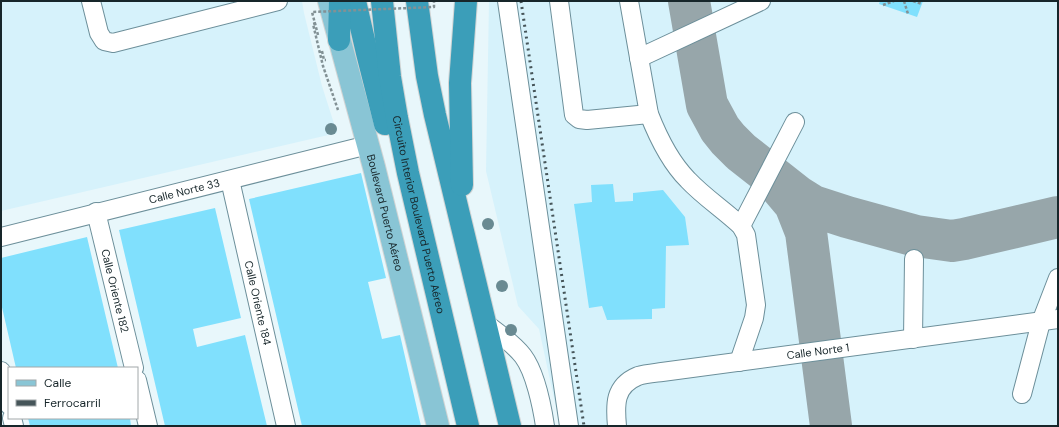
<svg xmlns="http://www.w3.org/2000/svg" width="1059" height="427" font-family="'DM Sans',sans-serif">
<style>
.built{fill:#d6f2fb}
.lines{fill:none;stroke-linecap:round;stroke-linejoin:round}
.taxiway{stroke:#97a6aa;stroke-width:42}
.building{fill:#80e0fd}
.minor-casing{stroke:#6c8f9a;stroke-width:20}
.major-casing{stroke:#d1d4d4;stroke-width:24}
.highway-casing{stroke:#d1d4d4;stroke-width:24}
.path{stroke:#829195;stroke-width:2.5;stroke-dasharray:3 2;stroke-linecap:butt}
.minor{stroke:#fff;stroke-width:18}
.major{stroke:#89c5d5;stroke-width:22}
.highway{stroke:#3b9eb9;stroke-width:22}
.rail{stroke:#465559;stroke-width:3;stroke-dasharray:2 4;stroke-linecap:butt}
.path-bridge{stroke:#829195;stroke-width:2.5;stroke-dasharray:3 2;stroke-linecap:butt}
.tree{fill:#698a92}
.labels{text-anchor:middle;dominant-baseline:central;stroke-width:3.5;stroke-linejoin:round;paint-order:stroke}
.street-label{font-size:11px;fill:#17262a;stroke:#fff}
</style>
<rect width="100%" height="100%" fill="#e8f7fb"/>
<path class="built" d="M 1,1 L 302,1 L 304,13 L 322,86 L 337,133 L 1,211 Z
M 489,1 L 1058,1 L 1058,426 L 560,426 L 539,329 L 518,306 L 486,171 Z"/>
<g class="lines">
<path class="taxiway" d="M 689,1 L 707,105 L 720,129 L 728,139 L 741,152 L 797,196 L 813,206 L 847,217 L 916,236 L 952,241 L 964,239 L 1058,217
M 779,185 L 795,204 L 806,232 L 831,426"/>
</g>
<path class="building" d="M 880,1 L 923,1 L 917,17 L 879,4 Z
M 361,173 L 386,278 L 368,282 L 382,339 L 400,335 L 421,426 L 302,426 L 249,199 Z
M 613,184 L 615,202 L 633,201 L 633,193 L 663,190 L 685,217 L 689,245 L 666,246 L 665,308 L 652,309 L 652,319 L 607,320 L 602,306 L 589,308 L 574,204 L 592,202 L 591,185 Z
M 215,208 L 241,318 L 193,329 L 197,347 L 245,335 L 267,426 L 165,426 L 119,230 Z
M 87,237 L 118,368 L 16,368 L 1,303 L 1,258 Z
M 28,418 L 130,418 L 131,426 L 30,426 Z"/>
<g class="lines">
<g class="minor-casing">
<g id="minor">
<path d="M 91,1 L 99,33 L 104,41 L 113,43 L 278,1"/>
<path d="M 507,1 L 569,426"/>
<path d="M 559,1 L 574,115 L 579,119 L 587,120 L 649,114"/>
<path d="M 629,1 L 649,114 C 658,137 670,162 688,180 C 704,197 724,210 741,226 L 746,235 L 756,305 L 754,318 L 739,362"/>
<path d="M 639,58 L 761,1"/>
<path id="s1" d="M 230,180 L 286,426"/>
<path id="s2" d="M 96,212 L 134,368"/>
<path d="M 741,226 L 795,122"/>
<path id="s3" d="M 1,237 L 368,145"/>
<path d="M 485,323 C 498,333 513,343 523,356 C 535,372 542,406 545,426"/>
<path d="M 913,339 L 914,259"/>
<path d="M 1,371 L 9,405"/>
<path d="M 137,380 L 148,426"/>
<path d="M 1022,394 L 1041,322 L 1058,278"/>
<path d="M 12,418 L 14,426"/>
<path id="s4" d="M 617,426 C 615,405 614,386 638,376 C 645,374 655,373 662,372 L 1058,319"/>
</g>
</g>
<g class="major-casing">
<g id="major">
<path id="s5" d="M 329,1 L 374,167 L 438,426"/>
</g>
</g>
<g class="highway-casing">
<g id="highway">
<path d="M 355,1 L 367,53 L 385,124"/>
<path id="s6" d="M 382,1 L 390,77 L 397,118 L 408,173 L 468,426"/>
<path d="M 417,1 L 427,76 L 435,115 L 510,426"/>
<path d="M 339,40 L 340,1"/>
<path d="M 462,185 L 460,83 L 466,1"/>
</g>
</g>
<path class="path" d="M 904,1 L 908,14
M 913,1 L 922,4
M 883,5 L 894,1
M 316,23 L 313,24 L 323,66 L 338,110
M 322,51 L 324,60 L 326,60"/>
<use href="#minor" class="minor"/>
<use href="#major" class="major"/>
<use href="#highway" class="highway"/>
<path class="rail" d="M 521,1 L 584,426"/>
<path class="path-bridge" d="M 318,35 L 312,12 L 434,7 L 434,1"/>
</g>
<g class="tree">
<circle cx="331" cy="129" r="6"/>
<circle cx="488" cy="224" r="6"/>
<circle cx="502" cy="286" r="6"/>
<circle cx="511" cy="330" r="6"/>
</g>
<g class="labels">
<g class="street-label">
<text stroke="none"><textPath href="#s3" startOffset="189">Calle Norte 33</textPath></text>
<text stroke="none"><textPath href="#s5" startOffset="219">Boulevard Puerto Aéreo</textPath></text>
<text stroke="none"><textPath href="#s6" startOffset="217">Circuito Interior Boulevard Puerto Aéreo</textPath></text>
<text stroke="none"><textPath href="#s2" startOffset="81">Calle Oriente 182</textPath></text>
<text stroke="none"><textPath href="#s1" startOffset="126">Calle Oriente 184</textPath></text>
<text stroke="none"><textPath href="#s4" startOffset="241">Calle Norte 1</textPath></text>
</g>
</g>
<rect width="1059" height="427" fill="none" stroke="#17262a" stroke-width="4"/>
<rect x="8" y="367" width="130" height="52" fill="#ffffff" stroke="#a2a8aa"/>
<rect x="16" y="380" width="20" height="6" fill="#89c5d5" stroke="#a2a8aa"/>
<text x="44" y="387" font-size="12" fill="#17262a">Calle</text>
<rect x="16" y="400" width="20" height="6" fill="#465559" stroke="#a2a8aa"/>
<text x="44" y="407" font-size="12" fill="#17262a">Ferrocarril</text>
</svg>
